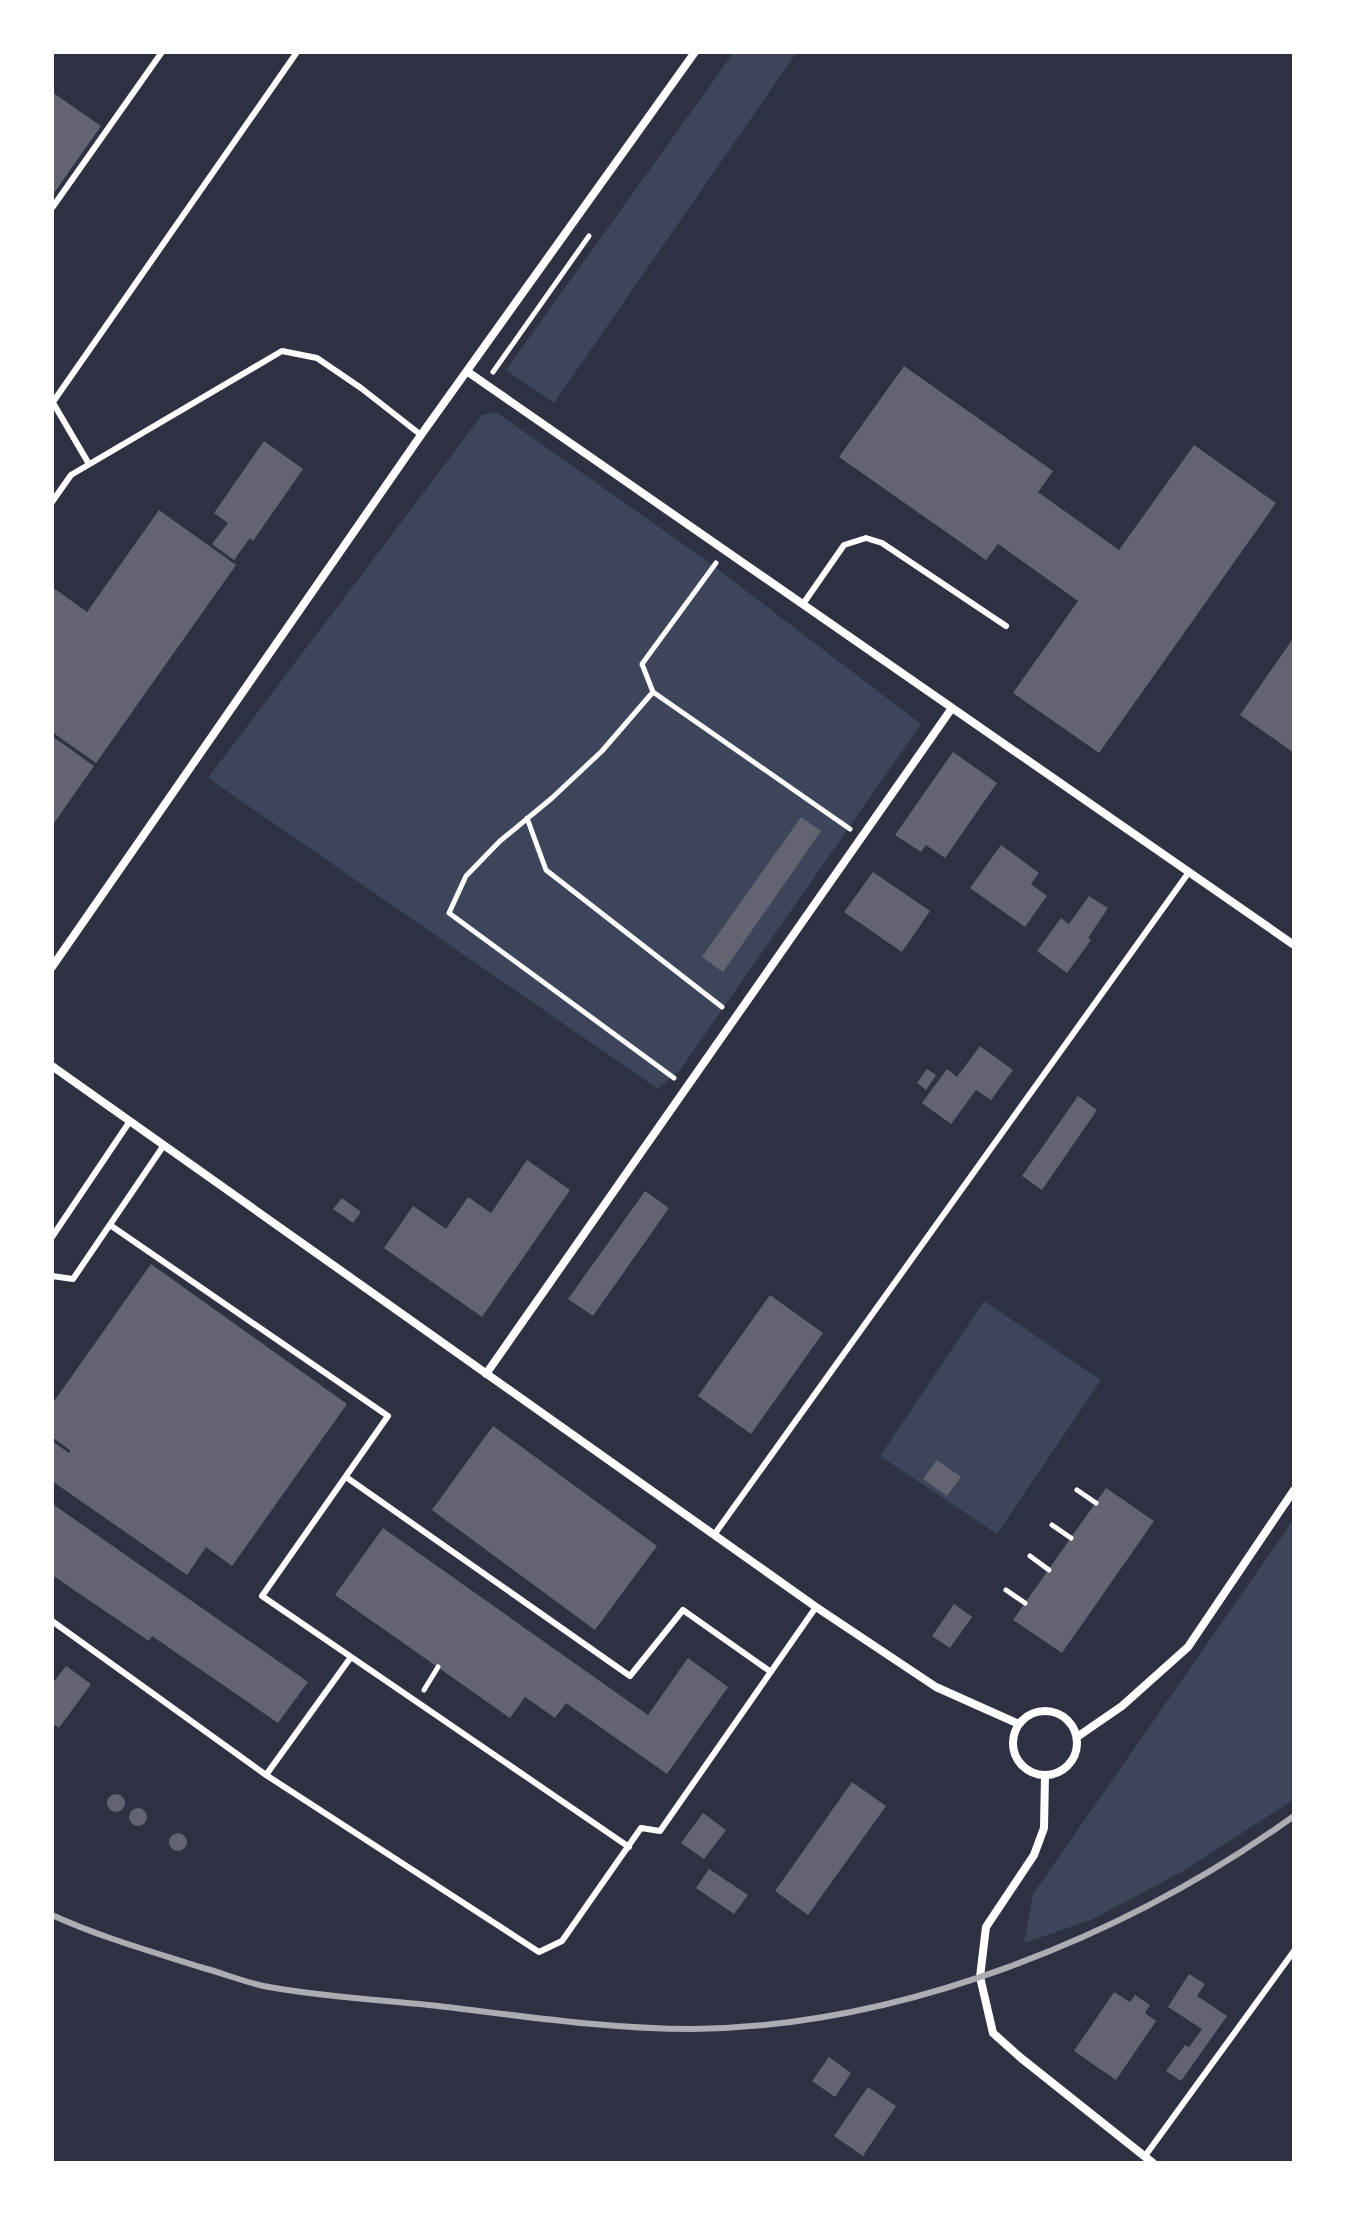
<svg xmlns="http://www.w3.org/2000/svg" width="1346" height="2215" font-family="'Public Sans',sans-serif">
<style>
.green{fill:#3c4559}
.building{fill:#626471}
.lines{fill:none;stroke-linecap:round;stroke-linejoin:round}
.path{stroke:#fff;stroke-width:5}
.service{stroke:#fff;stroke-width:6}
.minor{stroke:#fff;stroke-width:8}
.rail{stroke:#abadb3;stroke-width:6}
</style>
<rect width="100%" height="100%" fill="#2d3142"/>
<path class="green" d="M 734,52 L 797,52 L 554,403 L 506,370 Z
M 496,412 L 707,561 L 921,724 L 680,1070 L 658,1089 L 208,778 L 482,415 Z
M 984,1301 L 1101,1380 L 997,1534 L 880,1456 Z
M 1294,1519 L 1294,1799 L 1187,1869 L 1091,1920 L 1024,1943 L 1033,1894 Z"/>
<path class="building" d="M 52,92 L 101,126 L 52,196 Z
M 904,366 L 1053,471 L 1038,492 L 1119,550 L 1194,445 L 1276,503 L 1099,753 L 1013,693 L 1078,601 L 998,544 L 986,560 L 839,457 Z
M 264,441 L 303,469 L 253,541 L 250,538 L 234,560 L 212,544 L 228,523 L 214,513 Z
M 159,510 L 236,565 L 96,763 L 52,732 L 52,587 L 87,612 Z
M 1294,637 L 1294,753 L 1240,715 Z
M 52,736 L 94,766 L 52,826 Z
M 953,752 L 997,783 L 945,858 L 926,845 L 921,852 L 895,835 Z
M 801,817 L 821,831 L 723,972 L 702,957 Z
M 1001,845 L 1039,873 L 1031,884 L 1047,896 L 1025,927 L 970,888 Z
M 873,872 L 930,911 L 902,952 L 844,912 Z
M 1089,896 L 1108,908 L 1088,938 L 1091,940 L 1067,973 L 1037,951 L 1061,918 L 1069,924 Z
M 980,1046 L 1013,1070 L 991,1100 L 976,1090 L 951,1124 L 922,1103 L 947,1069 L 957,1077 Z
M 927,1069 L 936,1075 L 926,1090 L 917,1083 Z
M 1078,1096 L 1097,1110 L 1042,1190 L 1022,1176 Z
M 527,1160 L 570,1190 L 482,1317 L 384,1248 L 413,1206 L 446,1229 L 468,1197 L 491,1213 Z
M 645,1191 L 669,1208 L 593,1316 L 568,1299 Z
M 342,1198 L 361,1212 L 353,1223 L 333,1209 Z
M 151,1264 L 347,1404 L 232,1566 L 206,1547 L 187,1575 L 52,1481 L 52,1441 L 69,1453 L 71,1451 L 52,1437 L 52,1404 Z
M 770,1295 L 823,1333 L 751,1434 L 698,1396 Z
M 493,1426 L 657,1546 L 595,1630 L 432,1510 Z
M 937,1460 L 961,1477 L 947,1496 L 923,1479 Z
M 1106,1488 L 1154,1521 L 1062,1653 L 1013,1620 Z
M 54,1505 L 308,1682 L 278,1723 L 152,1636 L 149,1641 L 52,1575 Z
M 383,1528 L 648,1715 L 688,1658 L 728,1687 L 667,1774 L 566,1703 L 555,1718 L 525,1697 L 510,1718 L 335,1595 Z
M 954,1604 L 972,1617 L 950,1648 L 932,1636 Z
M 66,1666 L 91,1684 L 59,1728 L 52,1723 L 52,1684 Z
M 852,1782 L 886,1806 L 808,1915 L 775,1891 Z
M107 1803a9 9 0 1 1 18 0a9 9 0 1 1-18 0Z
M129 1817a9 9 0 1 1 18 0a9 9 0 1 1-18 0Z
M 703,1813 L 726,1830 L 704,1859 L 681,1843 Z
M169 1842a9 9 0 1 1 18 0a9 9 0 1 1-18 0Z
M 709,1869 L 748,1895 L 734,1914 L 696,1888 Z
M 1189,1974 L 1205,1984 L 1197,1996 L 1227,2016 L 1181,2081 L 1166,2071 L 1185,2045 L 1189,2047 L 1202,2029 L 1168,2007 Z
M 1114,1992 L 1130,2002 L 1135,1995 L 1150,2005 L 1145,2013 L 1156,2021 L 1116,2080 L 1074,2051 Z
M 829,2057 L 851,2073 L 835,2097 L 812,2081 Z
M 868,2087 L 896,2106 L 863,2156 L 834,2136 Z"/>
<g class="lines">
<path class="path" d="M 493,372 L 589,236
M 716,563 L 642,664 L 653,692 L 850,829
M 653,692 L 602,751 L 552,798 L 500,841 L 466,876 L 449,913 L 674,1078
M 527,818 L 546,870 L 722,1007
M 1077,1490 L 1096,1503
M 1052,1525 L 1071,1538
M 1030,1556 L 1049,1570
M 1006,1590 L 1025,1603
M 424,1690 L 438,1667"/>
<path class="service" d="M 52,208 L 162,52
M 52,401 L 89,464
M 53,402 L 297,52
M 52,502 L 71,475 L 282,351 L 317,358 L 361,388 L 421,435
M 803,604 L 844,545 L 866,538 L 882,543 L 1006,626
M 110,1225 L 388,1416 L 262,1596 L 629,1847
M 52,1237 L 130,1121
M 52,1276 L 73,1279 L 164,1145
M 346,1477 L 630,1676 L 683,1610 L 771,1672
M 714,1535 L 1189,872
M 52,1621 L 266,1775 L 539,1952 L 562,1941 L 641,1828 L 660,1831 L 816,1607
M 266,1775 L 351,1657
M 1145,2156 L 1294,1951"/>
<path class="minor" d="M 468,372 L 1294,945
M 52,967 L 421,435 L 695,52
M 52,1066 L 816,1607 L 936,1687 L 1019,1724
M 486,1374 L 952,708
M1013 1743a32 32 0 1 1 64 0a32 32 0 1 1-64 0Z
M 1077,1737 L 1122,1706 L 1188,1647 L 1294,1490
M 1045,1776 L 1044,1828 L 1034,1855 L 986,1927 L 980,1977 L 993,2033 L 1021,2058 L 1153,2163"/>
<path class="rail" d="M 52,1915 C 100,1937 150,1951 200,1967 C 223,1973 246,1983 269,1987 C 324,1997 382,2000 438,2006 C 522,2016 608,2029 692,2029 C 901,2027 1126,1937 1294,1816"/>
</g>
<rect width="1346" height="2215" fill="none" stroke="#ffffff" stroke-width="108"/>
</svg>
